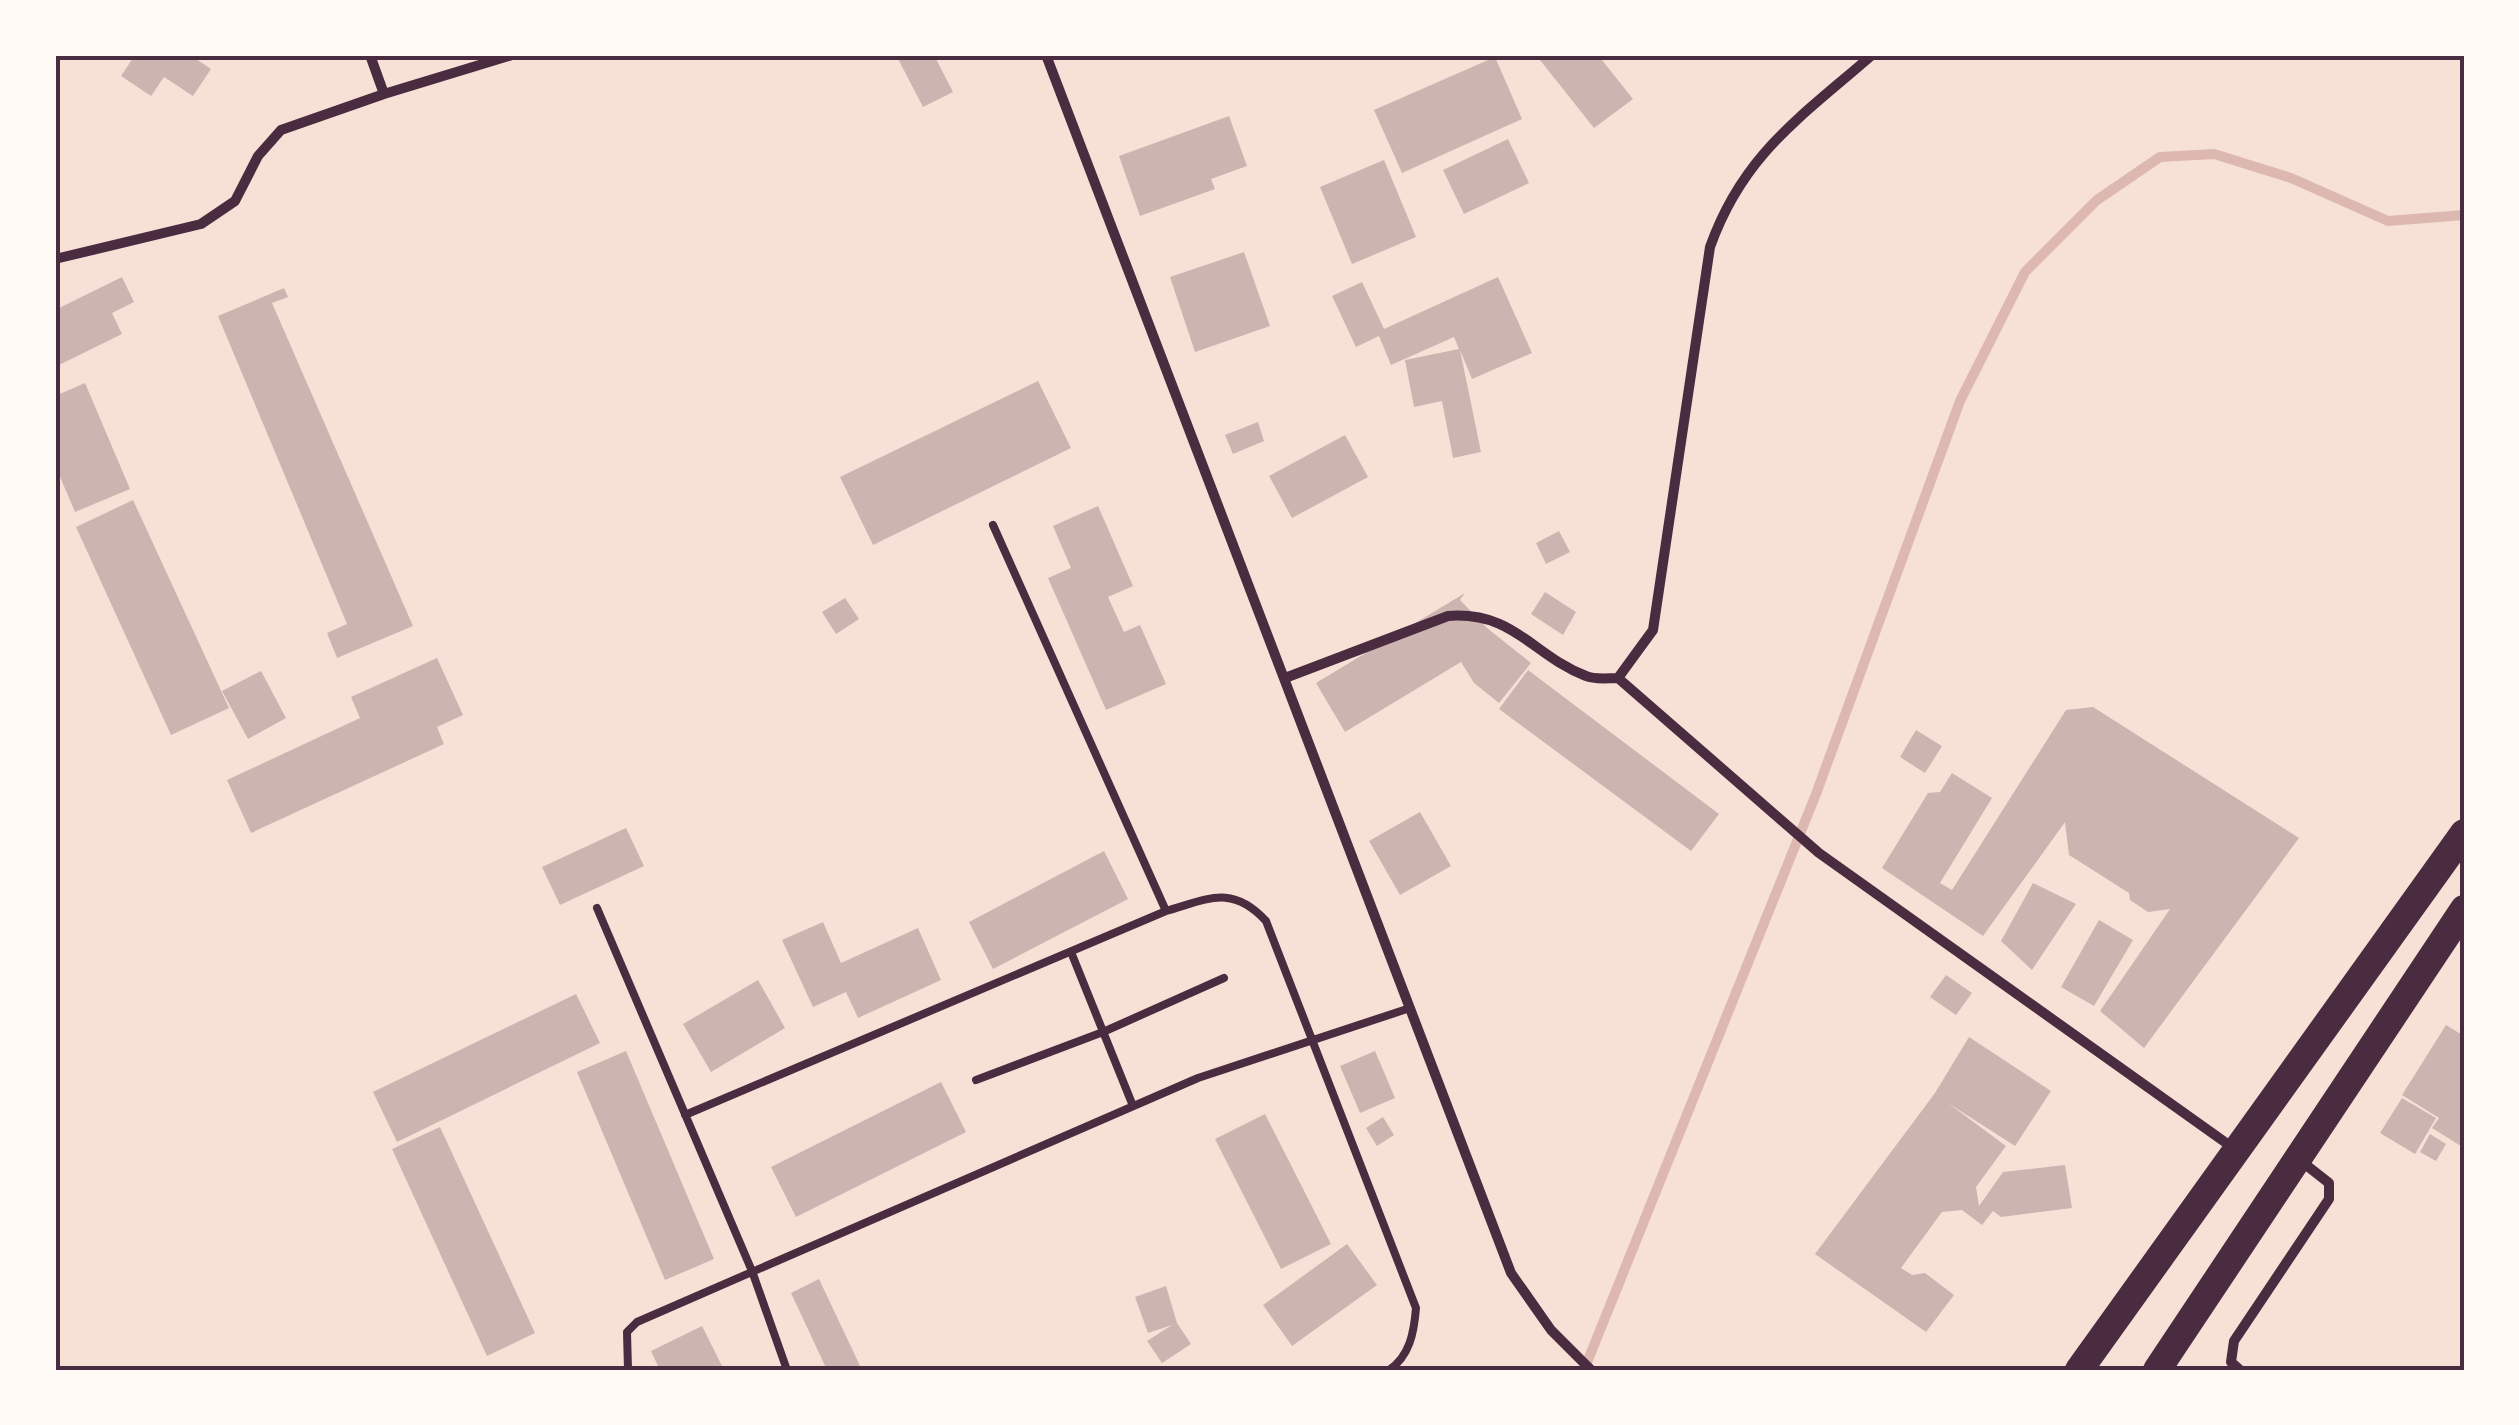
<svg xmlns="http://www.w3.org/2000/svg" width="2519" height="1425" font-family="Figtree,sans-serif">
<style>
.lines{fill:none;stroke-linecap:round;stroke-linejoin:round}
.stream{stroke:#dcb8b0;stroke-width:10}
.building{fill:#ccb4b1}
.service{stroke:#4a2c40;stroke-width:8}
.minor{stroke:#4a2c40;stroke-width:10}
.trunk{stroke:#4a2c40;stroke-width:28}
.neatline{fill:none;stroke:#4a2c40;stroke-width:4}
</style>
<rect width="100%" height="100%" fill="#f7e1d7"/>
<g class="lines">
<path class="stream" d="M 1584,1370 L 1816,794 L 1960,401 L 2025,272 L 2097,200 L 2160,157 L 2214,154 L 2291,178 L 2388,221 L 2464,215"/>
</g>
<path class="building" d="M 135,55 L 190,55 L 211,69 L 193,96 L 164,77 L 151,96 L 121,76 Z
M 896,55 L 934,55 L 953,92 L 923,107 Z
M 1536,55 L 1598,55 L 1633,99 L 1594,128 Z
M 1495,57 L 1522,119 L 1402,173 L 1374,110 Z
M 1229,116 L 1247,166 L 1211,179 L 1215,189 L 1140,216 L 1119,156 Z
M 1508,139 L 1529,183 L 1464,214 L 1443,170 Z
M 1384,160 L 1416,237 L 1352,264 L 1320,187 Z
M 1244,252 L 1270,326 L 1195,352 L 1170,277 Z
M 122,277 L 134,302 L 112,313 L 122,334 L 55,367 L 55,310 Z
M 1498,277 L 1532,353 L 1472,379 L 1460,350 L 1481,452 L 1453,458 L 1442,401 L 1414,407 L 1405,360 L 1459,349 L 1454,337 L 1391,365 L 1379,336 L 1356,347 L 1332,296 L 1362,282 L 1384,329 Z
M 284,288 L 288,297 L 272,303 L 413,626 L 337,658 L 327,633 L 347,624 L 218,316 Z
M 1038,381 L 1071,448 L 873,545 L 840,477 Z
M 85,383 L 130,489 L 75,512 L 55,465 L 55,396 Z
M 1258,422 L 1264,441 L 1233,454 L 1225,435 Z
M 1345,435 L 1368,477 L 1292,518 L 1269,476 Z
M 133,500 L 229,708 L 171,735 L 76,527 Z
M 1098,506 L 1133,586 L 1108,597 L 1124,632 L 1140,625 L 1166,684 L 1106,710 L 1048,578 L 1071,568 L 1053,526 Z
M 1559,531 L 1570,552 L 1546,564 L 1536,543 Z
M 1545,592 L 1576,612 L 1563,635 L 1531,614 Z
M 1465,593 L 1460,600 L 1487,628 L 1531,663 L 1499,703 L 1474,683 L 1461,662 L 1345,732 L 1316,683 Z
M 845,598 L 859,619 L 836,634 L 822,612 Z
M 437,658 L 463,715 L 437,727 L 444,744 L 251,833 L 227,780 L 360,718 L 351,697 Z
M 1528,670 L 1719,814 L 1691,851 L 1499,709 Z
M 261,671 L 286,718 L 248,739 L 222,691 Z
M 2093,707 L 2299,838 L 2144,1048 L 2100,1011 L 2170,909 L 2148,912 L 2130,900 L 2129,893 L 2069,855 L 2065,822 L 1983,936 L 1882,868 L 1928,793 L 1940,792 L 1952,773 L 1992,798 L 1940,883 L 1952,890 L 2066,710 Z
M 1916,730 L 1942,746 L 1925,773 L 1900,757 Z
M 1420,812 L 1451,866 L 1400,895 L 1369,841 Z
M 626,828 L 644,866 L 560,905 L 542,867 Z
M 1104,851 L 1128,899 L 993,969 L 969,922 Z
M 2033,883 L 2076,904 L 2032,970 L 2001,941 Z
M 2099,920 L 2133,940 L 2094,1006 L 2061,987 Z
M 823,922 L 841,963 L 918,928 L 941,980 L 858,1018 L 846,992 L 813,1007 L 782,940 Z
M 1946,975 L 1972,993 L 1956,1015 L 1930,997 Z
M 758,980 L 785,1028 L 711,1072 L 683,1024 Z
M 576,994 L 600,1043 L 397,1142 L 373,1092 Z
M 2446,1025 L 2464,1036 L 2464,1148 L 2432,1128 L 2439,1118 L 2402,1095 Z
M 1969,1037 L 2051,1091 L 2015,1146 L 1948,1103 L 2006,1146 L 1976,1187 L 1979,1206 L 2003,1172 L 2065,1165 L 2072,1208 L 2001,1217 L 1993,1211 L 1982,1225 L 1962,1210 L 1942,1212 L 1901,1268 L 1912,1275 L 1925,1273 L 1954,1295 L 1926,1332 L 1815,1254 L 1935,1093 Z
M 626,1051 L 714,1259 L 665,1280 L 577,1072 Z
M 1375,1051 L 1395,1098 L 1360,1113 L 1340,1066 Z
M 941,1082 L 966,1132 L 796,1217 L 771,1167 Z
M 2402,1098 L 2436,1118 L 2415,1154 L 2380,1133 Z
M 1265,1114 L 1331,1244 L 1281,1269 L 1215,1139 Z
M 1383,1117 L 1394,1135 L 1377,1146 L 1366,1128 Z
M 440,1127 L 535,1333 L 487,1356 L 392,1149 Z
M 2430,1134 L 2446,1144 L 2436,1161 L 2420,1152 Z
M 1347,1244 L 1377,1285 L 1292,1346 L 1263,1305 Z
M 819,1279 L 862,1370 L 827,1370 L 791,1293 Z
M 1166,1286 L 1177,1323 L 1191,1344 L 1162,1363 L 1147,1341 L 1172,1325 L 1148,1333 L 1135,1297 Z
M 702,1326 L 724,1370 L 660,1370 L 651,1351 Z"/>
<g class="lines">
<path class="service" d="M 993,525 L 1166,911 C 1208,899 1232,884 1266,921 L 1416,1308 C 1414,1332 1410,1356 1389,1370
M 597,908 L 752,1271 L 787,1370
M 1071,952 L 1133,1106
M 976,1080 L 1103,1032 L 1224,978
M 685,1115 L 1166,911
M 628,1370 L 627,1332 L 637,1322 L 1198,1078 L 1410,1008"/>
<path class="minor" d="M 370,55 L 384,94 L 512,55
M 1046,55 L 1511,1273 L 1551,1330 L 1591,1370
M 55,259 L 201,224 L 235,201 L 258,156 L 281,130 L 384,94
M 1285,678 L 1448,616 C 1514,611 1532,655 1586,676 C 1595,680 1608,678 1618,678 L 1653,630 L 1710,247 C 1743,154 1801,117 1872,55
M 1618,678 L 1819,853 L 2236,1150
M 2240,1370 L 2231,1362 L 2234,1341 L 2329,1199 L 2329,1183 L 2301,1161"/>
<path class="trunk" d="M 2079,1370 L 2464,833
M 2157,1370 L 2464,909"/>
</g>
<rect width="2519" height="1425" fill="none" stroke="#fffaf5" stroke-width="115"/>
<rect x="58" y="58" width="2404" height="1310" class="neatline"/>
</svg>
